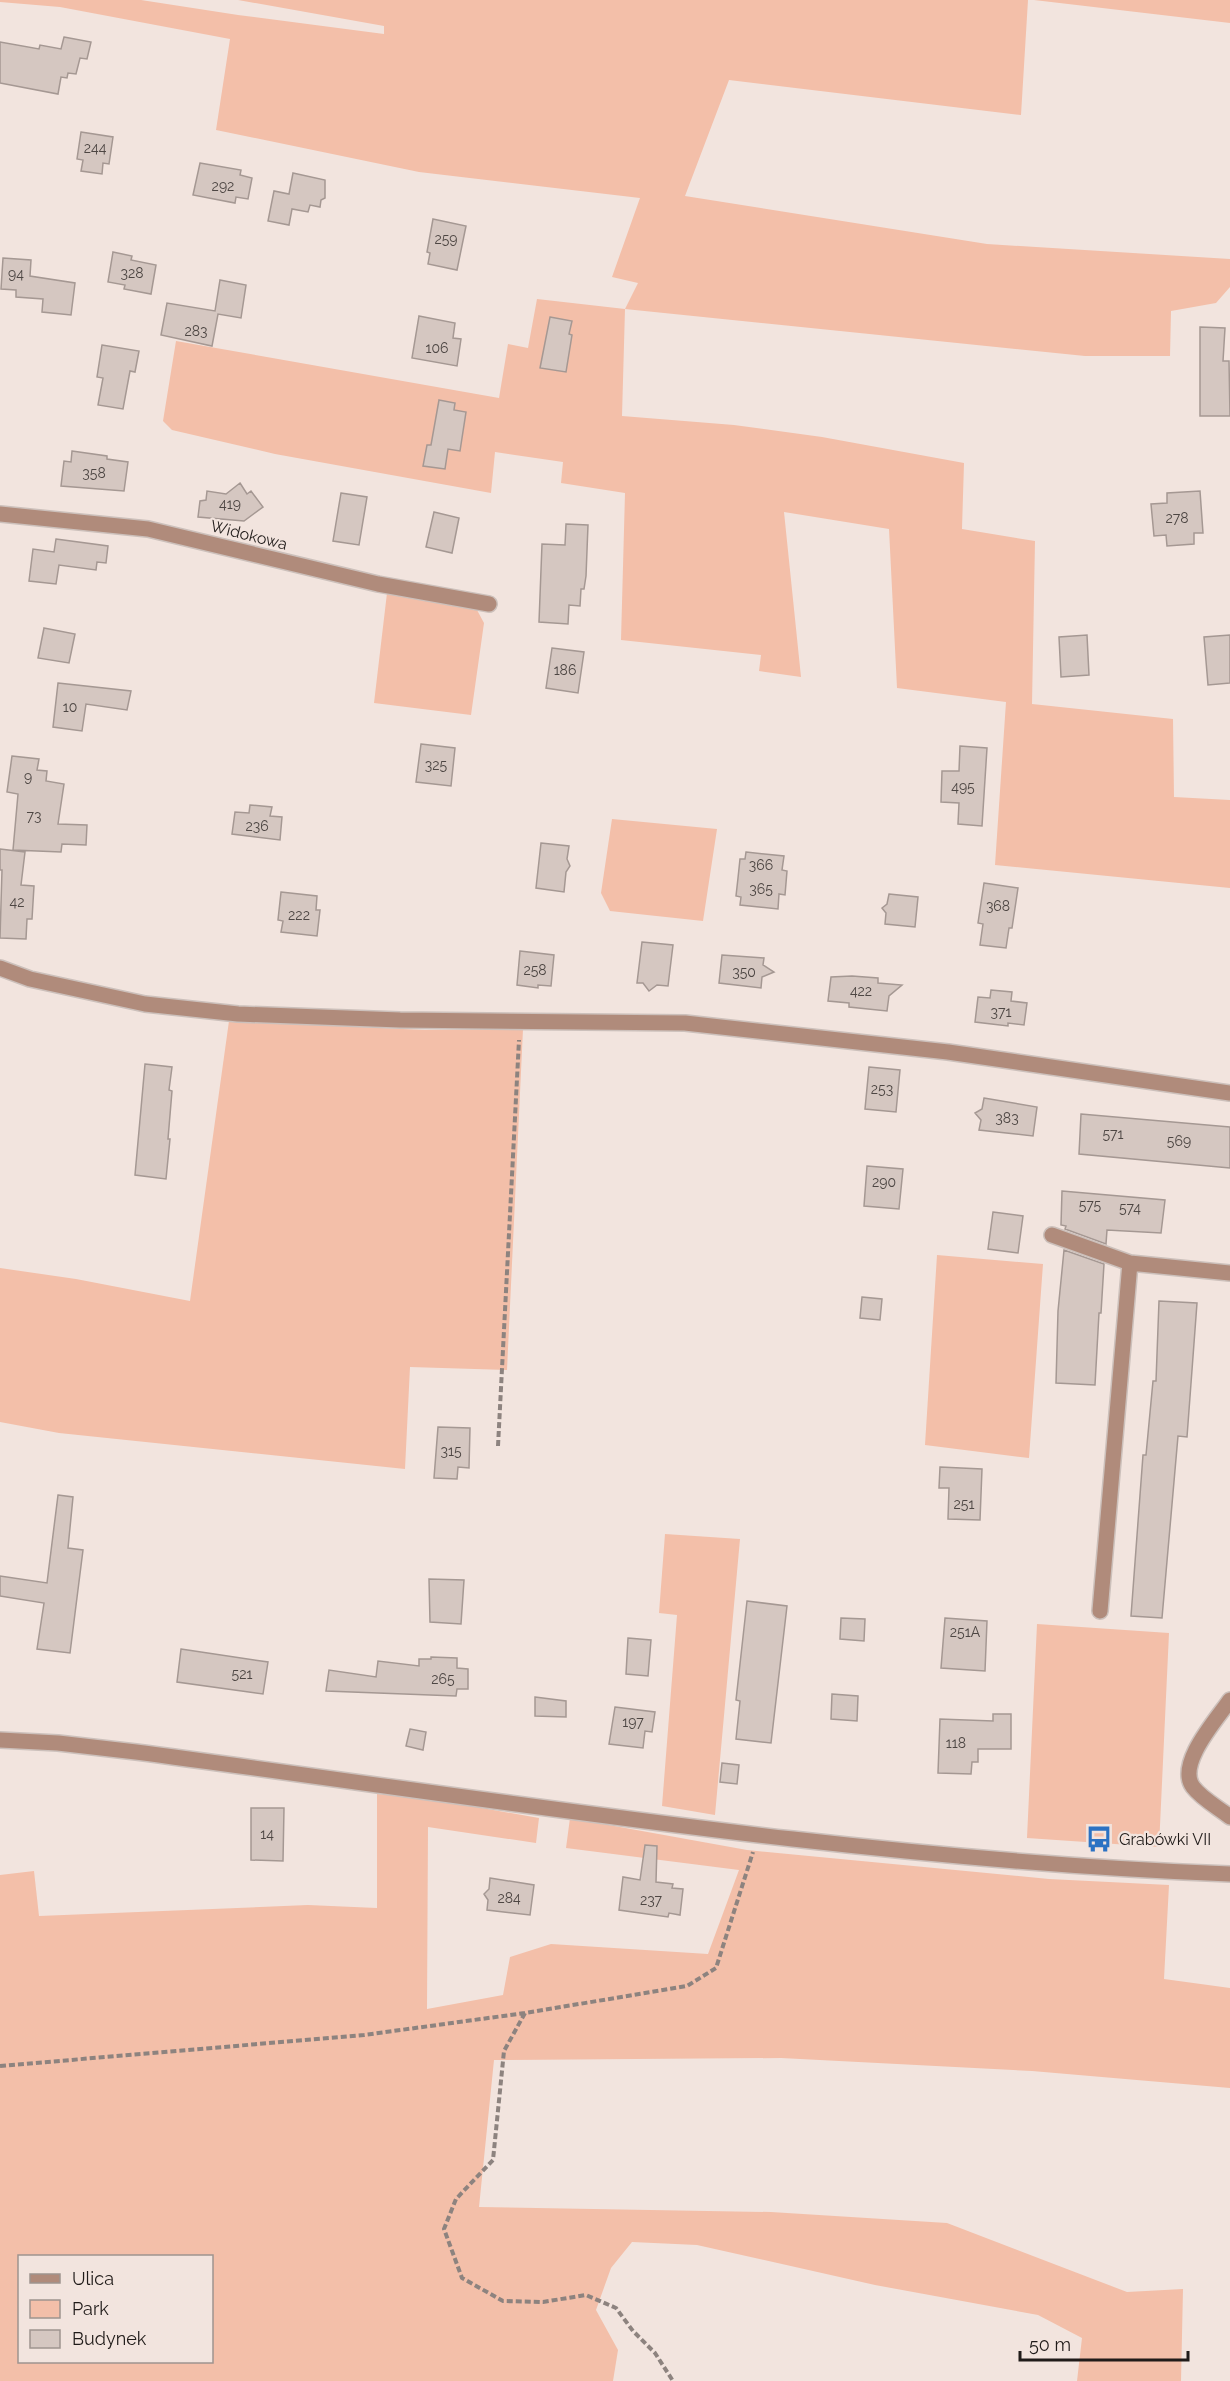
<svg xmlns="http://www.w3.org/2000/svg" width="1230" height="2381" font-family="Raleway,sans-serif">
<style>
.green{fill:#f3bfa9;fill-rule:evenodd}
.building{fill:#d5c7c1;stroke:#a59893;stroke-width:1.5}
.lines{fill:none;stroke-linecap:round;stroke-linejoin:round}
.minor-casing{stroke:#ccc0bb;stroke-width:18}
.path{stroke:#8d837f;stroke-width:4;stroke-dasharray:6 3;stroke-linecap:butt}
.minor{stroke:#b08b7b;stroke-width:15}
.labels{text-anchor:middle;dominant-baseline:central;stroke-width:4.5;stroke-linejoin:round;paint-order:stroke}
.number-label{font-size:14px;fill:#4d4643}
.street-label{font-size:16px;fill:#201b19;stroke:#f2e4de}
.poi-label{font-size:16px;fill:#201b19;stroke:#f2e4de;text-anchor:start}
</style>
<rect width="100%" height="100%" fill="#f2e4de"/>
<path class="green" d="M 0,0 L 141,0 L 238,15 L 384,34 L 384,26 L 238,0 L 1028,0 L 1021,115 L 729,80 L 685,196 L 987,244 L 1230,259 L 1230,287 L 1216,303 L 1171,311 L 1170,356 L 1085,356 L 625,309 L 622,416 L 734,425 L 822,437 L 964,463 L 962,529 L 1035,541 L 1032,704 L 1173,719 L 1174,797 L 1230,800 L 1230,888 L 995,865 L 1006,702 L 897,688 L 889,529 L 784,512 L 801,677 L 759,671 L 761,655 L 621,640 L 625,493 L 561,483 L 563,462 L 495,452 L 491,493 L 275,454 L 172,430 L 163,421 L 176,341 L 499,398 L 508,344 L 528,348 L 537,299 L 625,309 L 638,283 L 612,277 L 640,198 L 419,172 L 216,130 L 230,39 L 60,7 L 0,2 Z
M 1034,0 L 1230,0 L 1230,23 Z
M 387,593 L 477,610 L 484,623 L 471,715 L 374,703 Z
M 612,819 L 717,829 L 703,921 L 610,911 L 601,893 Z
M 229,1021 L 425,1030 L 523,1029 L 507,1370 L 410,1367 L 405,1469 L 59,1433 L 0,1422 L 0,1268 L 76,1279 L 190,1301 Z
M 937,1255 L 1043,1264 L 1029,1458 L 925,1445 Z
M 665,1534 L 740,1539 L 715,1815 L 662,1806 L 677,1615 L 659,1613 Z
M 1037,1624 L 1169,1633 L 1159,1847 L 1027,1838 Z
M 377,1794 L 420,1797 L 539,1818 L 536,1843 L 428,1827 L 427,2009 L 503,1995 L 510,1957 L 551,1944 L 708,1954 L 739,1870 L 566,1848 L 570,1818 L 747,1850 L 1049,1879 L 1169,1885 L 1164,1979 L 1230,1988 L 1230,2088 L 1032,2071 L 781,2058 L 494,2060 L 479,2207 L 771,2212 L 947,2223 L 1127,2292 L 1183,2289 L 1181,2381 L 1077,2381 L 1082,2338 L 1038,2315 L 875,2285 L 697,2245 L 632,2242 L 611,2268 L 596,2310 L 618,2350 L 613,2381 L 0,2381 L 0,1875 L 34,1871 L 39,1916 L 308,1905 L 377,1908 ZM 20,2256 L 212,2256 L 212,2362 L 20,2362 Z"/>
<path class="building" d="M 64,37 L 91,42 L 87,59 L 80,58 L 76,74 L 68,73 L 67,78 L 61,77 L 58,94 L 0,83 L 0,42 L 39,49 L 40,45 L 61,49 Z
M 81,132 L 113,137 L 109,164 L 103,163 L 102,174 L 81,171 L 83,160 L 77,159 Z
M 200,163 L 241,170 L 240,175 L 252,178 L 248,199 L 236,197 L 235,203 L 193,195 Z
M 293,173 L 325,180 L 325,198 L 321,200 L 320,207 L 310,205 L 308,212 L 292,209 L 289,225 L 268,221 L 274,191 L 289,194 Z
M 433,219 L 466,226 L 457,270 L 428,264 L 430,253 L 427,252 Z
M 113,252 L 132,256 L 131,260 L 156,265 L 151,294 L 124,289 L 125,285 L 108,282 Z
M 3,258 L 31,260 L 30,276 L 75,283 L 71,315 L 42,312 L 43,299 L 16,297 L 16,290 L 1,289 Z
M 220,280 L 246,285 L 241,318 L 218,314 L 212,346 L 161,335 L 167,303 L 215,311 Z
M 419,316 L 455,323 L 453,338 L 461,339 L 457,366 L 412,358 Z
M 550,317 L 572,321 L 569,334 L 572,335 L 566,372 L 540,368 Z
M 1200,327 L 1225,328 L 1223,361 L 1229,361 L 1230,416 L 1200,416 Z
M 102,345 L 139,351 L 135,372 L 130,371 L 123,409 L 98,405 L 103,378 L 97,377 Z
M 439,400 L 455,403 L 454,410 L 466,412 L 460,451 L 448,449 L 445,469 L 423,466 L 427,445 L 431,445 Z
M 72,451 L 107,456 L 107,459 L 128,462 L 124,491 L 61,486 L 64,461 L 71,462 Z
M 240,483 L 247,494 L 251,491 L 263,507 L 244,521 L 198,517 L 200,501 L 206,500 L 207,491 L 226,494 Z
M 1200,491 L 1203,533 L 1194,533 L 1194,544 L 1167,546 L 1166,535 L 1154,536 L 1151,504 L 1167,503 L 1167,493 Z
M 341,493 L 367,497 L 359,545 L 333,541 Z
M 434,512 L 459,518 L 452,553 L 426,547 Z
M 566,524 L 588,525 L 586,576 L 584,589 L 581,589 L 580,606 L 569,605 L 568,624 L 539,622 L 542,544 L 565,545 Z
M 56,539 L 108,546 L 106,563 L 97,562 L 96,570 L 59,565 L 56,584 L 29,581 L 33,549 L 54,552 Z
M 44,628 L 75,634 L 69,663 L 38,658 Z
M 1087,635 L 1089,675 L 1061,677 L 1059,637 Z
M 1230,635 L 1230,683 L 1208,685 L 1204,637 Z
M 552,648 L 584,652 L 578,693 L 546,688 Z
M 58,683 L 131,691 L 127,710 L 86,704 L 82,731 L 53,727 Z
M 421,744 L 455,748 L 451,786 L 416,782 Z
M 960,746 L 987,748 L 982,826 L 958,824 L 959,803 L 941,802 L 942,771 L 959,771 Z
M 12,756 L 39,759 L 37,770 L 47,771 L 46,781 L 64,784 L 58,824 L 87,825 L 86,845 L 62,844 L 61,852 L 13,850 L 18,794 L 7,792 Z
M 250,805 L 272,807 L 270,816 L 282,817 L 280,840 L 232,834 L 235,812 L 249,813 Z
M 541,843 L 569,846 L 567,859 L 570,866 L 566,872 L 564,892 L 536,888 Z
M 0,849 L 25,852 L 21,885 L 34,886 L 32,919 L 27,919 L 26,939 L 0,938 L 2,870 L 0,870 Z
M 746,852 L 784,856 L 782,870 L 787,871 L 785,895 L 779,894 L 778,909 L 740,905 L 741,897 L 736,896 L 738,878 L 740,859 L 745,859 Z
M 984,883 L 1018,888 L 1012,928 L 1009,928 L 1006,948 L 980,945 L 983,924 L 978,923 Z
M 281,892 L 317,896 L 316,910 L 320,910 L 317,936 L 281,932 L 283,921 L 278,920 Z
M 889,894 L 918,897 L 915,927 L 885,924 L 886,913 L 882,908 L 887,904 Z
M 642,942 L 673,945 L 668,986 L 657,985 L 649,991 L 643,983 L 637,983 Z
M 520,951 L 554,955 L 551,986 L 538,985 L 538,988 L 517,985 Z
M 722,955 L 764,958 L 763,965 L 774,972 L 762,977 L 761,988 L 719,983 Z
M 852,976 L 878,978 L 878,983 L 902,985 L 889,996 L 887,1011 L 849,1007 L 849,1003 L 828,1001 L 831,977 Z
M 991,990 L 1012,992 L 1011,1001 L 1027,1003 L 1024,1025 L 1008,1023 L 1008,1026 L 975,1022 L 978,997 L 990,998 Z
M 145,1064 L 172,1067 L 169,1090 L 172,1091 L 168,1139 L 170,1139 L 166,1179 L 135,1175 Z
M 869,1067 L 900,1070 L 896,1112 L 865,1109 Z
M 984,1098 L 1037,1107 L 1033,1136 L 979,1130 L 981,1120 L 975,1113 L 982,1109 Z
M 1081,1114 L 1230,1127 L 1230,1168 L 1079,1154 Z
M 867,1166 L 903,1169 L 899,1209 L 864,1206 Z
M 1062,1191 L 1165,1200 L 1161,1233 L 1107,1230 L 1106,1244 L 1065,1229 L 1066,1226 L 1061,1225 Z
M 993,1212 L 1023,1216 L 1018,1253 L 988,1249 Z
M 1064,1250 L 1104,1264 L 1101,1313 L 1099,1313 L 1095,1385 L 1056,1383 L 1058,1311 Z
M 862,1297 L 882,1299 L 880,1320 L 860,1318 Z
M 1159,1301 L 1197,1303 L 1187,1437 L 1178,1436 L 1162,1618 L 1131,1616 L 1143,1455 L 1146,1455 L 1153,1381 L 1156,1381 Z
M 438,1427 L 470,1428 L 469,1468 L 458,1467 L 457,1479 L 434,1478 Z
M 940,1467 L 982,1469 L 980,1520 L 948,1519 L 949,1488 L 939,1488 Z
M 58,1495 L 73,1497 L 68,1548 L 83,1550 L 70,1653 L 37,1649 L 44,1603 L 0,1596 L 0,1576 L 47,1583 Z
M 429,1579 L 464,1580 L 461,1624 L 430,1622 Z
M 747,1601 L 787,1606 L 771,1743 L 736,1739 L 740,1701 L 736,1700 Z
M 841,1618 L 865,1619 L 864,1641 L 840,1639 Z
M 945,1618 L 987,1621 L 985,1671 L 941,1668 Z
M 628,1638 L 651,1640 L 648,1676 L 626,1674 Z
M 181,1649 L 268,1662 L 263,1694 L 177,1682 Z
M 431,1657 L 457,1658 L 457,1668 L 468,1669 L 468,1689 L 457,1689 L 456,1696 L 326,1691 L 329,1670 L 376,1677 L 378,1661 L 419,1666 L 419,1659 L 431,1659 Z
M 832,1694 L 858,1696 L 857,1721 L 831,1719 Z
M 535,1697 L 566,1701 L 566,1717 L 535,1716 Z
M 615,1707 L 655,1712 L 652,1732 L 645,1731 L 643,1748 L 609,1744 Z
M 993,1714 L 1011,1714 L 1011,1749 L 978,1749 L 978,1762 L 972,1762 L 971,1774 L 938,1773 L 940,1719 L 993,1721 Z
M 410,1729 L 426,1732 L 423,1750 L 406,1746 Z
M 722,1763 L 739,1765 L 737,1784 L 720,1782 Z
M 251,1808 L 284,1808 L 283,1861 L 251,1860 Z
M 645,1845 L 657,1846 L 656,1882 L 673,1884 L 672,1888 L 683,1889 L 680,1915 L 669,1913 L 668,1917 L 619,1910 L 623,1877 L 640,1880 Z
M 490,1878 L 534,1885 L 530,1915 L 487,1910 L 488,1900 L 484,1894 L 489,1889 Z"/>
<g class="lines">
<g class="minor-casing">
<path id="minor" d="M 0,514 L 148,529 L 378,584 L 489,604
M 0,968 L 30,979 L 145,1004 L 238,1014 L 400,1020 L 685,1023 L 948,1052 L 1230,1093
M 1052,1235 L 1130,1263
M 1100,1611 L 1130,1263 L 1230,1273
M 1230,1700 C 1217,1719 1176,1764 1193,1787 C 1202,1799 1219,1808 1230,1817
M 0,1740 L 58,1743 L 136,1752 C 499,1800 863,1860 1230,1874"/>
</g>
<path class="path" d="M 498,1446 L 519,1040
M 525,2013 L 504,2051 L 493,2160 L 456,2199 L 444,2229 L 462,2278 L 503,2301 L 543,2302 L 586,2295 L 616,2308 L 633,2331 L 655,2353 L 673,2381
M 0,2066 L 364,2035 L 525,2013 L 687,1986 L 716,1968 L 753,1852"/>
<use href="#minor" class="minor"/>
</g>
<defs>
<g id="bus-bare" transform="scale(2.07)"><path d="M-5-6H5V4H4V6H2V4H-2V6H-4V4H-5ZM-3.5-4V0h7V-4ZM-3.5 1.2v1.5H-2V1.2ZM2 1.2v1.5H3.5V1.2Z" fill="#2b72c3" stroke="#f2e4de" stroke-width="2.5" paint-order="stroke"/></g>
</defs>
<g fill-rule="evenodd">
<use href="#bus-bare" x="1099" y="1839"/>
</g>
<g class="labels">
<g class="number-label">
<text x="95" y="148">244</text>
<text x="223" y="186">292</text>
<text x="446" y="239">259</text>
<text x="132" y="273">328</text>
<text x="16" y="274">94</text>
<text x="196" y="331">283</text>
<text x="437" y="348">106</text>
<text x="94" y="473">358</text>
<text x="230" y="504">419</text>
<text x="1177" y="518">278</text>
<text x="565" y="670">186</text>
<text x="70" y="707">10</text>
<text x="436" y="765">325</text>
<text x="28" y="777">9</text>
<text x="963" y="787">495</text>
<text x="34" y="816">73</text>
<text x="257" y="826">236</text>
<text x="761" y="865">366</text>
<text x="761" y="889">365</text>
<text x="17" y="902">42</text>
<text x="998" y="906">368</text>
<text x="299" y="915">222</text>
<text x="535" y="970">258</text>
<text x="744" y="972">350</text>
<text x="861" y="991">422</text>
<text x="1001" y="1012">371</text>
<text x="882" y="1089">253</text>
<text x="1007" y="1118">383</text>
<text x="1113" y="1134">571</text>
<text x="1179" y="1141">569</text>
<text x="884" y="1182">290</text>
<text x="1090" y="1205">575</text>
<text x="1130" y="1208">574</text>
<text x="451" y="1451">315</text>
<text x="964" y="1504">251</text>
<text x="965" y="1632">251A</text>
<text x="242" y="1674">521</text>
<text x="443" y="1679">265</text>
<text x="633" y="1722">197</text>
<text x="956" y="1743">118</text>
<text x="267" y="1834">14</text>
<text x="509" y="1898">284</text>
<text x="651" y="1900">237</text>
</g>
<g class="street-label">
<text transform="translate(249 535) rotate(14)">Widokowa</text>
</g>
<g class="poi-label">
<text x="1119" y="1839">Grabówki VII</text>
</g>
</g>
<rect x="18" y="2255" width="195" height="108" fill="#f2e4de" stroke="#9e948f" stroke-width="1.5"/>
<rect x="30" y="2274" width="30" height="9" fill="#b08b7b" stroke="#9e948f" stroke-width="1.5"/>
<text x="72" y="2285" font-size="18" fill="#201b19">Ulica</text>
<rect x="30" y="2300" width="30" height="18" fill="#f3bfa9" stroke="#9e948f" stroke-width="1.5"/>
<text x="72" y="2315" font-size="18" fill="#201b19">Park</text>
<rect x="30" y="2330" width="30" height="18" fill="#d5c7c1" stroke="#9e948f" stroke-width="1.5"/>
<text x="72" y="2345" font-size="18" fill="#201b19">Budynek</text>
<path d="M1020 2351v9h168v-9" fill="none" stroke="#201b19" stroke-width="3"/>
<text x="1029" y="2351" font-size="18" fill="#201b19" stroke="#f2e4de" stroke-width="4.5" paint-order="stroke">50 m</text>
</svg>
